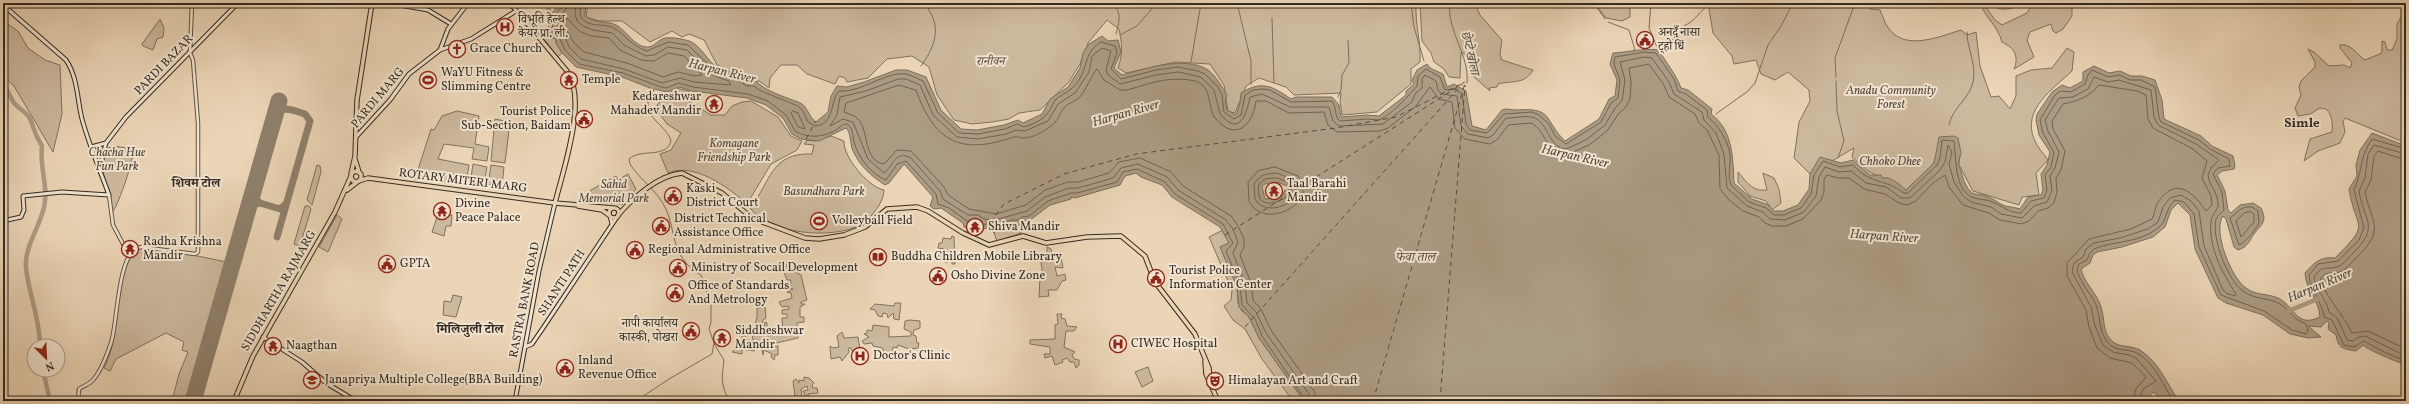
<svg xmlns="http://www.w3.org/2000/svg" width="2409" height="404" font-family="Vollkorn,'Noto Serif Devanagari',serif">
<style>
.green{fill:#ccb89d;stroke:#80725f}
.water{fill:#ac9b83;stroke:#7c6e5c;fill-rule:evenodd}
.lines{fill:none;stroke-linecap:round;stroke-linejoin:round}
.shore{stroke:#706352;stroke-width:1}
.stream{stroke:#7c6e5c;stroke-width:1}
.river{stroke:#ac9b83;stroke-width:4.5}
.ferry{stroke:#574d3e;stroke-width:1;stroke-dasharray:5 4;stroke-linecap:butt}
.taxiway{stroke:#8f806c;stroke-width:7}
.runway{stroke:#8f806c;stroke-width:17}
.tertiary-casing{stroke:#615646;stroke-width:4.5}
.secondary-casing{stroke:#332b21;stroke-width:5}
.primary-casing{stroke:#332b21;stroke-width:5.5}
.trunk-casing{stroke:#332b21;stroke-width:5.5}
.tertiary{stroke:#f2e4d0;stroke-width:2.5}
.secondary{stroke:#f2e4d0;stroke-width:3}
.primary{stroke:#ebd5b6;stroke-width:3.5}
.trunk{stroke:#ebd5b6;stroke-width:3.5}
.labels{text-anchor:middle;dominant-baseline:central;stroke-width:4;stroke-linejoin:round;paint-order:stroke}
.poi-label{font-size:12px;fill:#332b21;stroke:#f2e4d0;text-anchor:start}
.park-label{font-size:12px;font-style:italic;fill:#52473a;stroke:#f2e4d0}
.street-label{font-size:12px;fill:#332b21;stroke:#f2e4d0}
.water-label{font-size:13px;font-style:italic;fill:#574d3e;stroke:#f2e4d0}
.neighbourhood-label{font-size:13px;font-weight:bold;fill:#332b21;stroke:#f2e4d0}
</style>
<rect width="100%" height="100%" fill="#ebd5b6"/>
<filter id="stains"><feTurbulence type="fractalNoise" baseFrequency=".005" numOctaves="4"/><feColorMatrix values="0 0 0 0 .2 0 0 0 0 .09 0 0 0 0 .02 0 0 0 .5 -.17"/></filter>
<radialGradient id="worn" r=".72"><stop offset=".6" stop-color="#630" stop-opacity="0"/><stop offset="1" stop-color="#630" stop-opacity=".3"/></radialGradient>
<path class="green" d="M 588,3 L 1416,3 C 1415,23 1421,42 1420,62 L 1411,69 L 1411,84 L 1377,112 L 1342,115 L 1340,101 L 1341,93 L 1294,95 L 1286,87 L 1259,78 L 1246,86 L 1235,113 L 1228,111 L 1224,85 L 1210,64 L 1175,62 L 1126,73 L 1118,68 C 1123,54 1122,43 1119,29 L 1107,20 L 1088,43 L 1080,64 L 1069,82 L 1040,110 L 1019,113 L 1009,119 L 992,122 L 972,124 L 954,120 L 937,95 L 929,67 L 912,56 L 887,59 L 868,78 L 847,82 L 845,78 L 839,76 L 835,84 L 807,74 L 797,65 L 781,65 L 770,78 L 769,88 L 759,81 L 748,81 L 717,65 L 704,40 L 689,34 L 682,37 L 672,31 L 650,42 L 622,21 L 599,21 L 586,17 Z
M 1420,3 L 1475,3 L 1480,15 L 1502,40 L 1500,54 L 1502,60 L 1533,70 C 1524,85 1513,80 1498,84 L 1497,87 L 1489,88 L 1490,91 L 1474,77 L 1474,60 L 1461,52 L 1460,78 L 1449,77 L 1444,69 L 1434,62 L 1431,53 L 1422,41 Z
M 1594,3 L 1630,3 L 1630,17 L 1622,21 L 1606,18 Z
M 1708,3 L 1870,3 L 1870,9 L 1880,10 C 1883,16 1885,25 1890,30 C 1907,51 1941,36 1961,30 L 1967,35 L 1976,32 L 1980,66 L 1991,97 L 1999,96 L 2010,109 L 2016,96 L 2016,76 L 2031,70 L 2052,68 L 2067,48 L 2074,52 L 2072,71 C 2053,89 2022,109 2034,139 C 2037,147 2044,154 2048,160 L 2036,173 L 2039,195 L 2022,197 L 2019,205 L 1973,191 L 1959,165 L 1960,151 L 1937,157 L 1931,167 L 1906,190 L 1868,171 L 1852,157 L 1854,148 L 1810,174 L 1794,158 L 1799,122 L 1810,101 L 1809,90 L 1788,72 L 1775,80 L 1761,74 L 1756,60 L 1734,64 L 1732,56 L 1713,33 Z
M 1983,3 L 1995,20 L 2002,25 L 2027,13 L 2030,8 C 2016,2 2005,17 1989,3 L 2072,3 L 2072,16 L 2063,29 L 2056,33 L 2053,31 L 2051,24 L 2030,32 L 2027,40 L 2034,57 L 2014,69 C 2019,57 2015,48 2002,42 C 1998,26 1984,16 1981,4 Z
M 2406,9 L 2406,143 L 2345,118 L 2343,121 L 2345,132 L 2340,143 L 2318,151 L 2304,161 L 2310,139 L 2332,132 C 2333,124 2332,114 2326,109 L 2320,108 L 2310,114 L 2298,116 L 2295,108 L 2301,95 L 2299,87 L 2301,81 L 2315,67 L 2315,62 L 2308,49 L 2314,52 L 2329,66 L 2344,65 L 2350,68 L 2352,63 L 2340,48 L 2340,45 C 2351,43 2357,55 2365,60 L 2382,53 L 2382,41 L 2385,42 L 2387,50 L 2392,50 L 2397,39 L 2397,24 Z
M 160,19 L 164,28 L 163,37 L 157,39 L 153,50 L 143,46 L 142,44 Z
M 3,21 L 18,31 L 28,48 L 45,60 L 60,65 L 62,114 L 53,152 L 14,86 L 3,76 Z
M 547,27 L 556,39 L 556,43 L 562,53 L 558,57 L 543,38 Z
M 675,88 L 689,91 L 690,102 L 711,115 L 725,115 L 732,106 L 742,102 L 751,101 L 778,117 L 791,136 L 802,141 L 797,150 L 771,164 L 747,204 C 728,187 694,162 668,173 L 660,154 L 671,150 L 681,133 L 667,124 L 656,109 L 657,105 Z
M 457,111 L 479,116 L 475,144 L 489,147 L 487,161 L 472,159 L 474,148 L 444,144 L 438,159 L 469,165 L 466,184 L 415,179 L 431,129 L 434,130 L 442,116 Z
M 495,119 L 510,122 L 505,163 L 491,161 Z
M 831,136 L 844,141 C 843,157 868,187 884,190 C 884,196 881,202 878,207 C 873,214 868,221 860,225 C 832,240 769,234 750,208 C 770,184 770,152 812,154 L 814,145 L 804,144 L 807,140 L 815,141 Z
M 114,146 L 133,149 C 136,154 118,206 113,211 L 102,168 L 106,149 Z
M 473,164 L 487,167 L 484,185 L 470,184 Z
M 317,165 L 320,166 L 321,172 L 312,205 L 307,200 Z
M 491,165 L 504,167 L 502,186 L 488,184 Z
M 1738,172 C 1746,181 1752,192 1767,190 L 1763,173 L 1774,178 L 1779,189 L 1781,203 L 1772,210 L 1766,201 L 1750,196 L 1738,182 Z
M 628,174 L 636,189 L 623,204 L 588,202 L 591,190 L 616,176 L 618,180 Z
M 305,206 L 309,206 L 311,209 L 300,246 L 294,244 Z
M 438,214 L 452,215 L 451,226 L 446,226 L 444,236 L 432,232 Z
M 337,215 L 342,219 L 328,252 L 319,247 Z
M 1013,223 L 1020,225 L 1021,233 L 997,241 L 994,233 L 997,229 Z
M 1223,230 L 1230,244 L 1220,247 L 1237,286 L 1238,303 L 1241,310 L 1249,317 L 1259,338 L 1304,401 L 1293,401 L 1262,359 L 1245,329 L 1233,320 L 1224,306 L 1231,300 L 1232,290 L 1209,237 Z
M 952,236 L 954,237 L 955,264 L 952,264 L 952,259 L 948,259 L 948,262 L 945,262 L 945,259 L 937,259 L 938,255 L 944,255 L 945,249 L 938,248 L 939,243 L 942,243 L 943,238 L 951,239 Z
M 1047,247 L 1051,249 L 1052,253 L 1060,253 L 1063,268 L 1055,267 L 1057,276 L 1065,274 L 1066,280 L 1062,281 L 1057,290 L 1048,290 L 1049,296 L 1039,297 L 1040,278 L 1043,276 L 1040,256 L 1047,253 Z
M 145,248 L 178,252 L 227,262 L 186,401 L 172,401 L 179,374 L 188,352 L 182,350 L 184,342 L 166,333 L 116,359 L 110,371 L 104,368 C 123,333 112,277 136,249 Z
M 784,262 L 786,262 L 786,266 L 801,275 L 807,300 L 801,302 L 801,304 L 805,304 L 800,307 L 800,317 L 804,317 L 804,322 L 797,323 L 798,338 L 772,344 L 772,347 L 778,346 L 778,355 L 775,355 L 774,360 L 771,357 L 772,354 L 764,350 L 763,355 L 761,344 L 754,351 L 742,349 L 742,354 L 732,352 L 739,345 L 738,341 L 742,341 L 742,336 L 745,334 L 747,340 L 753,341 L 752,332 L 759,332 L 754,329 L 757,317 L 757,308 L 765,307 L 766,318 L 763,320 L 761,327 L 764,328 L 765,322 L 767,323 L 767,329 L 771,328 L 767,333 L 768,336 L 778,334 L 783,336 L 782,318 L 787,318 L 787,314 L 782,314 L 782,310 L 789,309 L 788,306 L 782,307 L 779,302 L 792,298 L 791,293 L 787,292 L 793,289 L 790,288 L 791,280 L 787,280 L 784,272 L 779,270 Z
M 453,295 L 462,297 L 456,317 L 443,315 L 444,301 L 451,302 Z
M 895,303 L 901,303 L 899,320 L 894,319 L 893,313 L 888,318 L 887,314 L 883,313 L 882,317 L 878,316 L 875,310 L 870,309 L 875,304 L 894,306 Z
M 1057,314 L 1062,314 L 1061,318 L 1065,319 L 1067,326 L 1077,327 L 1074,331 L 1066,331 L 1064,347 L 1075,352 L 1072,355 L 1074,359 L 1079,360 L 1079,365 L 1076,368 L 1074,362 L 1070,362 L 1067,358 L 1062,360 L 1063,362 L 1055,365 L 1052,356 L 1045,358 L 1044,354 L 1050,354 L 1050,347 L 1030,344 L 1030,340 L 1055,339 L 1055,325 L 1058,324 Z
M 910,320 L 920,321 L 920,328 L 914,330 L 913,335 L 916,336 L 917,343 L 919,343 L 918,348 L 909,349 L 898,345 L 897,348 L 893,347 L 892,353 L 886,355 L 882,348 L 873,346 L 872,343 L 864,344 L 862,341 L 869,337 L 864,334 L 867,333 L 867,330 L 872,331 L 873,325 L 889,327 L 889,337 L 911,336 L 911,332 L 904,329 L 905,321 Z
M 842,332 L 844,338 L 858,337 L 860,349 L 857,353 L 852,351 L 851,348 L 848,348 L 849,352 L 842,361 L 840,357 L 831,359 L 830,346 L 833,348 L 839,347 L 837,336 Z
M 1148,367 L 1153,381 L 1142,387 L 1135,372 Z
M 804,377 L 809,378 L 814,383 L 812,385 L 813,388 L 817,388 L 818,393 L 808,394 L 809,397 L 806,397 L 803,391 L 808,390 L 807,386 L 801,389 L 802,398 L 795,396 L 793,381 L 796,379 L 799,383 L 799,380 L 804,381 Z"/>
<path class="water" d="M 560,3 L 586,3 L 585,16 C 596,24 606,20 616,25 C 627,31 635,48 649,47 C 654,46 658,41 662,39 C 668,36 683,39 689,41 C 701,45 707,61 718,68 C 722,71 728,71 732,73 C 738,76 742,80 748,82 L 755,80 C 764,91 785,97 798,102 C 808,105 808,117 816,122 L 828,112 L 831,96 L 837,86 L 847,87 L 864,82 L 896,70 L 907,70 L 926,77 L 941,110 L 961,129 L 977,130 L 1004,125 L 1018,120 L 1023,123 L 1042,114 L 1050,99 L 1068,87 L 1080,68 L 1083,53 L 1089,44 L 1102,36 L 1108,41 L 1118,40 L 1121,52 L 1114,68 L 1122,75 C 1145,69 1185,55 1208,70 C 1216,76 1222,87 1227,95 L 1225,100 L 1227,110 L 1236,115 L 1240,103 L 1241,93 C 1262,80 1272,86 1291,99 L 1296,97 L 1332,97 L 1339,105 L 1341,117 L 1367,115 L 1379,116 L 1406,95 L 1406,91 L 1414,84 L 1412,80 L 1417,70 L 1427,64 L 1430,68 L 1443,74 L 1447,87 L 1454,84 L 1466,91 L 1472,126 L 1486,130 L 1502,110 C 1507,108 1511,110 1517,110 C 1554,107 1544,121 1565,141 L 1599,119 L 1609,99 L 1615,96 L 1617,80 L 1610,64 L 1613,53 C 1629,52 1643,48 1659,50 C 1666,63 1676,74 1681,88 L 1688,90 L 1712,109 L 1711,114 C 1733,130 1733,159 1734,183 L 1752,199 L 1769,205 L 1773,211 L 1783,211 L 1798,205 L 1809,189 L 1810,174 L 1820,157 L 1841,163 L 1853,160 L 1870,175 L 1881,175 L 1883,178 C 1891,176 1900,185 1906,190 L 1934,163 L 1939,137 L 1954,136 L 1958,138 L 1961,153 L 1958,164 C 1963,173 1962,183 1971,192 C 1974,195 1979,194 1983,195 C 1992,197 1999,204 2005,206 C 2011,207 2013,207 2020,209 L 2028,197 L 2041,195 L 2043,190 L 2041,174 L 2047,165 L 2050,152 L 2039,135 L 2036,120 L 2037,114 L 2052,92 L 2062,85 L 2070,88 L 2083,81 L 2083,72 L 2094,66 L 2109,73 L 2120,71 L 2131,76 L 2142,76 L 2155,80 L 2162,100 L 2164,119 L 2201,136 L 2212,146 L 2233,156 L 2235,166 L 2234,169 L 2222,171 L 2217,175 L 2225,191 L 2228,210 L 2231,213 L 2240,205 L 2253,203 L 2261,208 C 2268,223 2261,224 2254,234 C 2249,241 2248,247 2238,250 L 2234,247 L 2226,219 L 2223,216 C 2212,231 2232,279 2246,288 C 2256,296 2269,293 2280,299 C 2296,309 2297,328 2320,317 C 2319,300 2306,291 2305,273 C 2314,263 2320,256 2335,258 C 2372,221 2356,232 2349,189 L 2357,176 L 2356,165 L 2360,150 L 2372,133 L 2406,146 L 2406,365 C 2397,362 2368,350 2363,345 L 2356,351 C 2343,349 2338,348 2336,335 L 2328,329 L 2329,323 L 2327,321 L 2321,327 L 2308,326 L 2321,337 L 2308,338 L 2290,334 L 2263,315 L 2226,303 L 2218,298 L 2195,249 L 2190,215 L 2178,203 L 2171,210 L 2165,227 L 2153,237 L 2122,247 L 2097,252 L 2093,255 L 2090,263 L 2081,269 C 2084,283 2097,293 2101,307 C 2105,318 2102,332 2112,341 C 2119,348 2131,345 2140,350 C 2160,363 2166,383 2179,401 L 2161,401 L 2154,392 L 2149,396 L 2148,401 L 1304,401 L 1259,338 L 1249,317 L 1239,307 L 1237,286 L 1220,247 L 1229,243 L 1220,227 L 1172,197 L 1162,185 L 1141,177 L 1136,173 L 1125,176 L 1120,185 L 1075,198 L 1071,197 L 1071,199 L 1050,205 L 1029,221 L 1023,220 L 1020,225 C 1011,223 999,226 994,233 L 989,227 L 981,230 L 977,224 L 971,224 L 968,228 L 964,227 L 963,223 L 941,208 L 934,209 L 930,206 L 933,197 L 904,164 L 889,183 L 885,185 C 871,176 860,166 853,151 C 850,144 851,132 846,128 L 819,141 L 801,139 L 792,134 L 783,118 L 766,105 L 747,98 L 692,91 L 679,87 L 667,92 L 654,89 L 649,102 L 647,102 L 650,88 L 622,77 L 576,67 L 562,53 L 556,43 L 556,39 L 552,38 L 549,31 L 547,13 L 553,12 ZM 1277,182 L 1287,186 L 1289,191 L 1285,190 L 1282,197 L 1265,199 L 1262,186 L 1267,183 L 1269,185 Z"/>
<g class="lines">
<path class="shore" d="M 563,3 L 562,7 L 552,17 L 553,31 L 559,37 L 565,50 L 579,64 L 623,73 L 661,87 L 666,88 L 679,83 L 693,87 L 748,94 L 768,101 L 786,115 L 795,131 C 809,139 823,137 836,130 C 841,127 841,124 847,124 C 854,129 852,135 854,142 C 858,157 871,174 886,180 L 897,164 L 906,161 L 936,194 L 938,204 L 949,208 L 967,221 L 977,220 L 983,225 L 989,223 L 994,226 L 1012,220 L 1018,220 L 1022,217 L 1029,216 L 1048,201 L 1071,193 L 1077,193 L 1117,182 L 1123,172 L 1137,169 L 1165,182 L 1175,194 L 1223,224 L 1233,243 L 1226,251 L 1240,285 L 1242,305 L 1255,319 L 1262,336 L 1306,401
M 568,3 L 566,9 L 558,20 L 558,29 L 564,34 L 569,47 L 581,59 L 624,69 L 662,83 L 680,78 L 694,82 L 731,85 L 729,81 L 712,75 L 687,50 L 668,47 L 654,55 L 646,56 L 624,45 L 612,33 L 593,30 L 583,26 L 578,22 L 575,15 L 576,3
M 581,3 L 580,14 C 584,27 598,24 608,26 C 621,28 629,46 647,51 L 668,42 L 688,45 L 715,71 L 732,77 L 747,86 L 754,86 L 761,91 L 798,106 L 803,111 L 808,122 L 815,126 C 835,125 830,100 839,91 C 861,93 886,71 906,74 C 911,75 918,79 923,81 L 938,113 L 959,133 L 978,134 L 1005,129 L 1017,124 L 1024,127 C 1035,124 1046,118 1051,108 C 1053,105 1053,103 1055,100 C 1064,93 1073,90 1079,80 C 1088,65 1085,51 1101,42 L 1115,46 L 1117,53 L 1111,69 L 1121,79 L 1156,70 L 1178,67 L 1198,71 L 1205,74 L 1218,87 L 1222,95 L 1224,112 L 1234,119 L 1241,115 L 1245,95 L 1253,90 L 1263,89 L 1270,90 L 1291,102 L 1332,101 C 1337,107 1334,117 1340,121 L 1367,119 L 1378,120 C 1390,117 1409,95 1417,86 L 1418,76 L 1426,69 L 1440,77 L 1445,90 L 1455,89 L 1462,94 L 1466,124 L 1470,130 L 1487,133 L 1504,114 L 1532,112 L 1539,115 L 1549,124 L 1555,136 L 1566,144 L 1601,122 L 1611,103 L 1618,98 L 1620,80 L 1614,64 L 1615,57 L 1644,52 L 1656,53 L 1674,79 L 1678,91 L 1686,94 L 1707,110 L 1708,117 C 1718,125 1728,141 1730,154 C 1731,164 1727,176 1731,185 L 1749,202 L 1766,208 L 1774,215 L 1784,215 L 1801,208 L 1811,194 L 1814,175 L 1823,161 L 1840,167 L 1853,165 C 1871,185 1884,178 1904,193 L 1908,193 L 1937,165 L 1940,158 L 1942,140 L 1954,141 C 1956,155 1954,190 1972,197 C 1978,200 1986,199 1993,202 C 2002,206 2009,213 2021,213 L 2031,201 L 2044,198 L 2047,190 L 2045,175 L 2051,167 L 2054,152 L 2043,133 L 2040,120 L 2055,95 L 2061,91 L 2071,92 L 2085,84 L 2088,75 L 2092,70 L 2108,77 L 2119,75 L 2130,80 L 2141,80 L 2155,87 C 2157,96 2157,116 2161,122 L 2199,140 L 2210,149 L 2229,159 L 2230,166 L 2218,168 L 2213,174 L 2222,192 L 2224,210 C 2221,213 2218,215 2216,219 C 2211,237 2228,281 2243,291 C 2255,300 2268,297 2280,304 C 2290,310 2292,319 2306,324 L 2308,331 L 2306,334 L 2292,330 L 2264,311 L 2221,295 L 2199,247 L 2194,214 L 2184,202 L 2175,200 C 2165,209 2167,221 2159,227 C 2139,244 2115,240 2094,249 L 2090,253 L 2087,260 L 2079,264 L 2077,269 C 2079,282 2091,293 2096,305 C 2101,317 2098,331 2108,343 C 2115,352 2129,348 2139,354 C 2157,366 2162,385 2174,401
M 567,18 L 579,31 L 591,36 L 609,38 L 620,50 L 641,60 L 654,61 L 668,53 L 684,56 L 702,75 L 695,76 L 678,72 L 663,77 L 627,63 L 584,52 L 574,43 L 564,26 Z
M 793,111 L 798,113 L 805,129 L 798,127 L 791,113 Z
M 2406,149 L 2372,139 C 2359,158 2363,170 2354,190 L 2364,228 L 2359,240 L 2338,261 L 2318,264 L 2309,275 C 2310,291 2322,301 2324,317 L 2332,320 L 2344,345 L 2354,347 L 2364,341 C 2377,349 2392,356 2406,361
M 2406,154 L 2374,145 L 2368,154 L 2365,178 L 2359,191 C 2363,220 2381,226 2353,253 C 2349,257 2343,265 2337,267 C 2326,270 2323,264 2314,277 C 2315,290 2327,299 2329,312 L 2337,318 L 2347,340 L 2353,341 L 2359,337 L 2365,336 L 2406,356
M 2406,160 L 2378,151 L 2374,156 L 2371,180 L 2365,192 C 2372,225 2386,229 2356,258 C 2351,263 2346,270 2340,272 C 2335,274 2330,272 2325,274 L 2320,279 C 2327,299 2343,314 2352,333 L 2368,331 L 2406,349
M 1275,167 L 1298,176 C 1320,204 1263,231 1249,201 L 1248,182 L 1258,171 Z
M 1277,173 L 1294,180 C 1308,202 1266,219 1255,199 L 1254,183 L 1263,175 Z
M 1277,178 L 1290,183 L 1292,193 C 1279,204 1254,212 1259,184 L 1265,179 Z
M 2247,207 L 2252,207 L 2258,211 L 2259,223 C 2256,229 2245,243 2239,245 L 2230,218 L 2241,209 Z
M 2251,212 L 2254,214 L 2254,222 L 2241,237 L 2236,221 L 2244,213 Z
M 1311,401 L 1309,394 L 1266,333 L 1256,312 L 1247,303 L 1245,284 L 1233,253 L 1238,242 L 1233,229 L 1226,220 L 1178,190 L 1167,177 L 1138,164 L 1121,168 L 1113,178 L 1078,188 L 1069,188 L 1045,197 L 1027,211 L 995,220 L 984,219 L 978,215 L 968,215 L 943,199 L 940,191 L 911,158 C 895,149 893,167 884,173 L 868,159 L 853,122 L 843,119 L 830,126 L 837,115 L 840,97 L 866,91 L 898,79 L 906,79 L 920,85 L 933,115 L 957,137 L 978,139 L 1006,134 L 1016,130 L 1025,131 L 1048,121 L 1058,104 L 1075,93 L 1089,72 L 1092,56 L 1102,48 L 1111,51 L 1106,70 L 1108,75 L 1120,84 L 1156,75 L 1178,72 L 1197,76 L 1202,78 L 1214,90 L 1220,114 C 1240,137 1246,115 1250,97 L 1262,94 L 1290,107 L 1329,107 L 1333,121 L 1339,126 L 1383,124 L 1412,102 L 1415,94 L 1422,88 L 1422,79 L 1425,75 L 1436,81 L 1438,90 L 1442,94 L 1457,96 L 1461,126 L 1468,134 L 1488,138 L 1493,135 L 1506,118 C 1514,118 1528,115 1535,118 C 1549,125 1549,148 1566,149 L 1586,140 L 1605,125 L 1615,108 L 1622,101 L 1625,80 L 1620,62 L 1644,57 L 1652,58 L 1669,82 L 1674,94 L 1702,112 L 1704,120 L 1716,133 L 1724,154 L 1727,188 L 1747,206 L 1763,212 L 1770,219 L 1785,220 L 1804,212 L 1816,196 L 1819,177 L 1825,167 L 1839,172 L 1851,171 L 1866,183 L 1886,187 L 1901,198 L 1910,198 L 1940,170 L 1945,162 L 1948,145 L 1952,152 L 1949,164 L 1954,182 L 1963,196 L 1971,202 L 1991,207 L 2001,214 L 2022,218 L 2034,206 L 2047,202 L 2052,191 L 2050,176 L 2055,168 L 2059,152 L 2048,131 L 2045,120 L 2059,98 L 2073,97 L 2088,89 L 2094,77 L 2108,82 L 2119,80 L 2151,90 L 2154,117 L 2158,125 L 2196,144 L 2219,160 L 2211,168 L 2208,175 C 2209,186 2219,193 2218,206 C 2217,211 2211,216 2211,222 C 2208,247 2223,274 2236,294 L 2235,296 L 2226,293 L 2222,288 L 2204,246 L 2199,211 L 2191,201 L 2181,195 L 2170,198 L 2163,207 L 2158,222 L 2148,229 L 2120,238 L 2094,243 L 2086,249 L 2083,257 L 2074,263 L 2072,272 L 2091,307 L 2095,326 L 2103,345 L 2113,352 L 2129,355 L 2136,358 L 2156,381 L 2143,389 L 2139,401
M 1317,401 L 1314,391 L 1271,330 L 1261,309 L 1253,300 L 1251,283 L 1240,255 L 1244,247 L 1244,239 L 1238,226 L 1231,216 L 1183,186 L 1171,172 L 1140,158 L 1119,162 L 1109,173 L 1078,182 L 1068,182 L 1045,190 L 1026,205 L 996,214 L 969,209 L 948,195 L 944,187 L 911,151 L 897,150 L 884,164 C 863,161 869,130 858,119 C 854,115 849,114 844,112 L 846,103 L 899,85 L 916,90 C 935,143 961,155 1014,137 C 1017,136 1020,138 1023,138 C 1033,138 1043,132 1051,126 C 1057,122 1059,115 1063,109 C 1067,103 1075,102 1080,97 C 1087,88 1091,76 1097,69 L 1104,80 L 1120,90 C 1128,91 1136,87 1144,85 C 1160,80 1178,77 1195,81 C 1214,87 1206,108 1216,119 C 1236,142 1253,125 1256,101 L 1266,101 L 1289,113 L 1324,112 L 1328,125 L 1337,132 L 1380,131 L 1388,128 L 1415,107 L 1430,87 L 1439,99 L 1452,102 L 1455,128 L 1465,139 L 1490,144 L 1498,139 L 1508,125 L 1531,123 C 1546,130 1546,154 1566,155 L 1589,145 L 1607,131 L 1619,113 L 1626,107 L 1630,99 L 1631,82 L 1629,68 L 1649,64 L 1664,85 L 1669,97 L 1695,114 L 1699,123 L 1707,130 L 1719,155 L 1720,189 L 1729,200 L 1743,211 L 1759,217 L 1765,223 L 1772,226 L 1786,226 L 1803,219 L 1821,200 L 1824,192 L 1824,179 L 1827,175 L 1838,178 L 1849,178 L 1864,189 L 1885,194 L 1899,203 L 1907,205 L 1916,201 L 1933,183 L 1945,175 L 1949,187 L 1963,205 L 1989,213 L 2000,220 L 2022,224 L 2029,221 L 2038,211 L 2048,208 L 2054,203 L 2057,192 L 2056,178 L 2061,170 L 2065,151 L 2053,129 L 2052,121 L 2063,104 C 2078,101 2089,97 2099,85 L 2137,91 L 2146,95 L 2148,119 L 2153,128 L 2193,149 L 2207,161 L 2202,178 L 2211,196 L 2212,205 L 2206,211 C 2193,192 2176,176 2158,202 C 2155,207 2155,214 2152,219 L 2131,229 L 2089,239 L 2067,263 L 2067,276 L 2086,310 L 2089,327 L 2097,348 L 2110,358 L 2132,363 L 2146,377 L 2136,389 L 2133,401"/>
<path class="stream" d="M 1111,3 C 1123,11 1119,22 1116,34
M 1237,3 L 1251,61 L 1251,84
M 1411,3 L 1414,27 L 1424,61
M 1450,3 C 1446,30 1470,55 1467,83
M 1594,3 L 1605,19
M 1651,3 L 1649,28 L 1657,47
M 1272,18 L 1274,83
M 1608,22 L 1629,30 L 1635,50
M 1120,35 L 1137,26 L 1157,3
M 1665,52 L 1671,46 L 1675,30 C 1696,22 1695,16 1710,3
M 1191,62 L 1200,9 L 1203,3
M 921,66 C 930,54 939,37 934,21 C 932,14 928,10 926,3
M 1836,77 L 1835,58 L 1855,3
M 1836,81 L 1837,111 L 1844,141 L 1838,158
M 1338,97 L 1341,90 L 1342,75 L 1349,63 L 1348,40
M 1716,114 L 1748,91 L 1755,83 L 1768,45 L 1781,26 L 1793,3
M 1949,125 C 1952,108 1970,98 1973,82 C 1977,65 1967,49 1967,32
M 714,344 L 724,360 C 722,377 720,386 730,401
M 636,401 L 669,379 L 712,354 L 714,343 L 709,329 L 711,322 L 711,305 L 701,275 C 666,255 679,225 660,199 C 651,186 638,177 630,164 L 629,159 C 641,148 666,159 671,141 C 667,126 646,119 648,102"/>
<path class="river" d="M 547,3 L 549,12
M 3,85 C 9,91 10,97 14,103 C 20,110 28,112 31,121 C 35,132 35,135 42,146 C 39,166 49,188 44,207 C 40,227 24,247 26,268 C 29,295 40,319 40,346
M 2286,312 L 2320,298
M 43,370 L 50,401"/>
<path class="ferry" d="M 806,139 L 816,121
M 990,232 L 994,217 L 1004,204 L 1064,174 L 1136,154 L 1336,128 L 1396,117 L 1465,82
M 1225,235 L 1459,86
M 1245,327 L 1464,82
M 1373,401 L 1465,83
M 1440,401 L 1465,85"/>
<path class="taxiway" d="M 274,116 C 282,104 295,111 305,114 L 310,121 L 277,237
M 254,189 L 254,197 L 260,203 L 280,209 L 286,204
M 247,212 L 252,205 L 260,203"/>
<path class="runway" d="M 193,401 L 279,101"/>
<g class="tertiary-casing">
<path id="tertiary" d="M 109,195 L 113,225 L 129,255
M 78,401 L 79,389 C 83,386 88,385 92,381 C 101,372 107,355 111,343 C 118,323 117,249 141,247 L 195,254 L 198,252 L 198,123 L 193,60 L 190,53 L 192,3"/>
</g>
<g class="secondary-casing">
<path id="secondary" d="M 388,3 L 428,10 L 451,24
M 3,5 L 66,60 C 78,78 77,99 82,119 C 89,145 100,170 109,195 L 62,192 L 23,196 L 24,210 L 21,217 L 3,221
M 440,50 L 448,29 L 468,3
M 356,137 L 390,100 L 409,74 L 440,50 L 471,39 L 516,11
M 91,147 L 106,143
M 100,167 L 106,143 L 126,117 L 238,3
M 610,216 L 612,224
M 263,337 L 302,362 L 326,383 L 356,401
M 525,347 L 532,344 L 543,328 L 617,217
M 515,401 L 539,271 L 555,203"/>
</g>
<g class="primary-casing">
<path id="primary" d="M 510,3 L 567,71 C 588,100 563,170 555,203
M 359,181 L 368,178 L 555,203 L 613,208
M 578,206 L 602,210 L 609,215
M609 213a5 5 0 1 1 10 0a5 5 0 1 1-10 0Z
M 618,215 C 633,198 658,175 682,173 L 722,193 L 752,218 L 805,238 L 819,239 L 844,235 L 865,227 L 887,209 L 917,207 L 928,211 L 963,233 L 989,245 L 1023,236 L 1046,243 L 1087,237 L 1121,236 L 1145,256 L 1155,282 L 1195,334 L 1209,368 L 1210,381
M 1205,361 L 1206,374 L 1218,401"/>
</g>
<g class="trunk-casing">
<path id="trunk" d="M 355,159 L 359,172
M 351,174 L 355,156 L 357,100 L 372,3
M 347,190 L 361,179 L 361,174 L 356,171 L 352,173 L 351,177 L 353,181 L 357,182
M 234,401 L 253,356 L 335,212 L 351,176"/>
</g>
<use href="#tertiary" class="tertiary"/>
<use href="#secondary" class="secondary"/>
<use href="#primary" class="primary"/>
<use href="#trunk" class="trunk"/>
</g>
<defs>
<g id="hospital-ring" transform="scale(0.9)"><circle r="9.5" fill="#f2e4d0" stroke="#8f2418" stroke-width="1.5"/><path d="M-5-5h3v3.5h4V-5h3V5h-3V1.5h-4V5h-3Z" fill="#8f2418"/></g>
<g id="civic-ring" transform="scale(0.9)"><circle r="9.5" fill="#f2e4d0" stroke="#8f2418" stroke-width="1.5"/><path d="M-.6-6.5H3V-4.5H.6V-3L4-1V1h2V6H-6V1h2V-1L-.6-3ZM-1.2 2.5V6h2.4V2.5Z" fill="#8f2418"/></g>
<g id="church-ring" transform="scale(0.9)"><circle r="9.5" fill="#f2e4d0" stroke="#8f2418" stroke-width="1.5"/><path d="M-1.2-6h2.4v3.5h3.3v2.4h-3.3V6h-2.4V-.1h-3.3v-2.4h3.3Z" fill="#8f2418"/></g>
<g id="stadium-ring" transform="scale(0.9)"><circle r="9.5" fill="#f2e4d0" stroke="#8f2418" stroke-width="1.5"/><path d="M0-5a6.5 5 0 1 0 0 10a6.5 5 0 1 0 0-10ZM-3.5-1.8h7v3.6h-7Z" fill="#8f2418"/></g>
<g id="temple-ring" transform="scale(0.9)"><circle r="9.5" fill="#f2e4d0" stroke="#8f2418" stroke-width="1.5"/><path d="M0-6L5-2H3V0L6.5 2.5H4V6H1.5V3h-3V6H-4V2.5H-6.5L-3 0V-2H-5Z" fill="#8f2418"/></g>
<g id="library-ring" transform="scale(0.9)"><circle r="9.5" fill="#f2e4d0" stroke="#8f2418" stroke-width="1.5"/><path d="M-6-4Q-3-5.5-.7-3.5V5Q-3 3-6 4ZM6-4Q3-5.5 .7-3.5V5Q3 3 6 4Z" fill="#8f2418"/></g>
<g id="university-ring" transform="scale(0.9)"><circle r="9.5" fill="#f2e4d0" stroke="#8f2418" stroke-width="1.5"/><path d="M0-5L7-2L0 1L-7-2ZM-4 1L0 2.5L4 1V4Q0 6-4 4Z" fill="#8f2418"/></g>
<g id="theatre-ring" transform="scale(0.9)"><circle r="9.5" fill="#f2e4d0" stroke="#8f2418" stroke-width="1.5"/><path d="M-5-5.5Q0-4 5-5.5V0Q5 5 0 6Q-5 5-5 0ZM-3.3-2.5H-1v1.5H-3.3ZM1-2.5H3.3v1.5H1ZM-2.8 1Q0 5.5 2.8 1Z" fill="#8f2418"/></g>
</defs>
<g fill-rule="evenodd">
<use href="#hospital-ring" x="505" y="27"/>
<use href="#civic-ring" x="1645" y="40"/>
<use href="#church-ring" x="457" y="49"/>
<use href="#stadium-ring" x="428" y="80"/>
<use href="#temple-ring" x="569" y="80"/>
<use href="#temple-ring" x="714" y="104"/>
<use href="#civic-ring" x="584" y="119"/>
<use href="#temple-ring" x="1274" y="191"/>
<use href="#civic-ring" x="673" y="196"/>
<use href="#temple-ring" x="442" y="211"/>
<use href="#stadium-ring" x="819" y="221"/>
<use href="#civic-ring" x="661" y="226"/>
<use href="#temple-ring" x="975" y="227"/>
<use href="#temple-ring" x="130" y="249"/>
<use href="#civic-ring" x="635" y="250"/>
<use href="#library-ring" x="878" y="257"/>
<use href="#civic-ring" x="387" y="264"/>
<use href="#civic-ring" x="678" y="268"/>
<use href="#civic-ring" x="938" y="276"/>
<use href="#civic-ring" x="1156" y="278"/>
<use href="#civic-ring" x="675" y="293"/>
<use href="#civic-ring" x="691" y="331"/>
<use href="#temple-ring" x="722" y="338"/>
<use href="#hospital-ring" x="1118" y="344"/>
<use href="#temple-ring" x="273" y="346"/>
<use href="#hospital-ring" x="860" y="356"/>
<use href="#civic-ring" x="565" y="368"/>
<use href="#university-ring" x="312" y="380"/>
<use href="#theatre-ring" x="1215" y="381"/>
</g>
<g class="labels">
<g class="poi-label">
<text x="518" y="20">विभूति हेल्थ<tspan x="518" dy="14">केयर प्रा. ली.</tspan></text>
<text x="1658" y="33">अनदुँ नासा<tspan x="1658" dy="14">ट्हो धिं</tspan></text>
<text x="470" y="49">Grace Church</text>
<text x="441" y="73">WaYU Fitness &amp;<tspan x="441" dy="14">Slimming Centre</tspan></text>
<text x="582" y="80">Temple</text>
<text x="701" y="97" text-anchor="end">Kedareshwar<tspan x="701" dy="14">Mahadev Mandir</tspan></text>
<text x="571" y="112" text-anchor="end">Tourist Police<tspan x="571" dy="14">Sub-Section, Baidam</tspan></text>
<text x="1287" y="184">Taal Barahi<tspan x="1287" dy="14">Mandir</tspan></text>
<text x="686" y="189">Kaski<tspan x="686" dy="14">District Court</tspan></text>
<text x="455" y="204">Divine<tspan x="455" dy="14">Peace Palace</tspan></text>
<text x="674" y="219">District Technical<tspan x="674" dy="14">Assistance Office</tspan></text>
<text x="832" y="221">Volleyball Field</text>
<text x="988" y="227">Shiva Mandir</text>
<text x="143" y="242">Radha Krishna<tspan x="143" dy="14">Mandir</tspan></text>
<text x="648" y="250">Regional Administrative Office</text>
<text x="891" y="257">Buddha Children Mobile Library</text>
<text x="400" y="264">GPTA</text>
<text x="691" y="268">Ministry of Socail Development</text>
<text x="1169" y="271">Tourist Police<tspan x="1169" dy="14">Information Center</tspan></text>
<text x="951" y="276">Osho Divine Zone</text>
<text x="688" y="286">Office of Standards<tspan x="688" dy="14">And Metrology</tspan></text>
<text x="678" y="324" text-anchor="end">नापी कार्यालय<tspan x="678" dy="14">कास्की, पोखरा</tspan></text>
<text x="735" y="331">Siddheshwar<tspan x="735" dy="14">Mandir</tspan></text>
<text x="1131" y="344">CIWEC Hospital</text>
<text x="286" y="346">Naagthan</text>
<text x="873" y="356">Doctor's Clinic</text>
<text x="578" y="361">Inland<tspan x="578" dy="14">Revenue Office</tspan></text>
<text x="325" y="380">Janapriya Multiple College(BBA Building)</text>
<text x="1228" y="381">Himalayan Art and Craft</text>
</g>
<g class="park-label">
<text x="990" y="62">रानीवन</text>
<text x="1891" y="91">Anadu Community<tspan x="1891" dy="14">Forest</tspan></text>
<text x="734" y="144">Komagane<tspan x="734" dy="14">Friendship Park</tspan></text>
<text x="117" y="153">Chacha Hue<tspan x="117" dy="14">Fun Park</tspan></text>
<text x="1890" y="162">Chhoko Dhee</text>
<text x="614" y="185">Sahid<tspan x="614" dy="14">Memorial Park</tspan></text>
<text x="824" y="192">Basundhara Park</text>
</g>
<g class="street-label">
<text transform="translate(164 65) rotate(-46)">PARDI BAZAR</text>
<text transform="translate(378 98) rotate(-50)">PARDI MARG</text>
<text transform="translate(463 181) rotate(7)">ROTARY MITERI MARG</text>
<text transform="translate(562 283) rotate(-57)">SHANTI PATH</text>
<text transform="translate(279 291) rotate(-60)">SIDDHARTHA RAJMARG</text>
<text transform="translate(525 300) rotate(-79)">RASTRA BANK ROAD</text>
</g>
<g class="water-label">
<text transform="translate(1469 53) rotate(77)">छेप्टे खोला</text>
<text transform="translate(722 72) rotate(14)">Harpan River</text>
<text transform="translate(1126 114) rotate(-16)">Harpan River</text>
<text transform="translate(1575 157) rotate(13)">Harpan River</text>
<text transform="translate(1884 237) rotate(4)">Harpan River</text>
<text x="1415" y="258">फेवा ताल</text>
<text transform="translate(2320 286) rotate(-23)">Harpan River</text>
</g>
<g class="neighbourhood-label">
<text x="2302" y="124">Simle</text>
<text x="196" y="184">शिवम टोल</text>
<text x="470" y="330">मिलिजुली टोल</text>
</g>
</g>
<rect width="2409" height="404" fill="none" stroke="#ebd5b6" stroke-width="16"/>
<rect x="4" y="4" width="2401" height="396" fill="none" stroke="#332b21" stroke-width="2"/>
<rect x="8" y="8" width="2393" height="388" fill="none" stroke="#332b21"/>
<g transform="translate(46 358) rotate(156)"><circle r="19" fill="#f2e4d0" stroke="#a69a8a"/>
<path d="M0-3L7 15L0 10L-7 15Z" fill="#8f2418"/>
<text y="-6" font-size="11" font-weight="bold" text-anchor="middle" fill="#332b21">N</text>
</g>
<rect width="100%" height="100%" filter="url(#stains)"/>
<rect width="100%" height="100%" fill="url(#worn)"/>
</svg>
